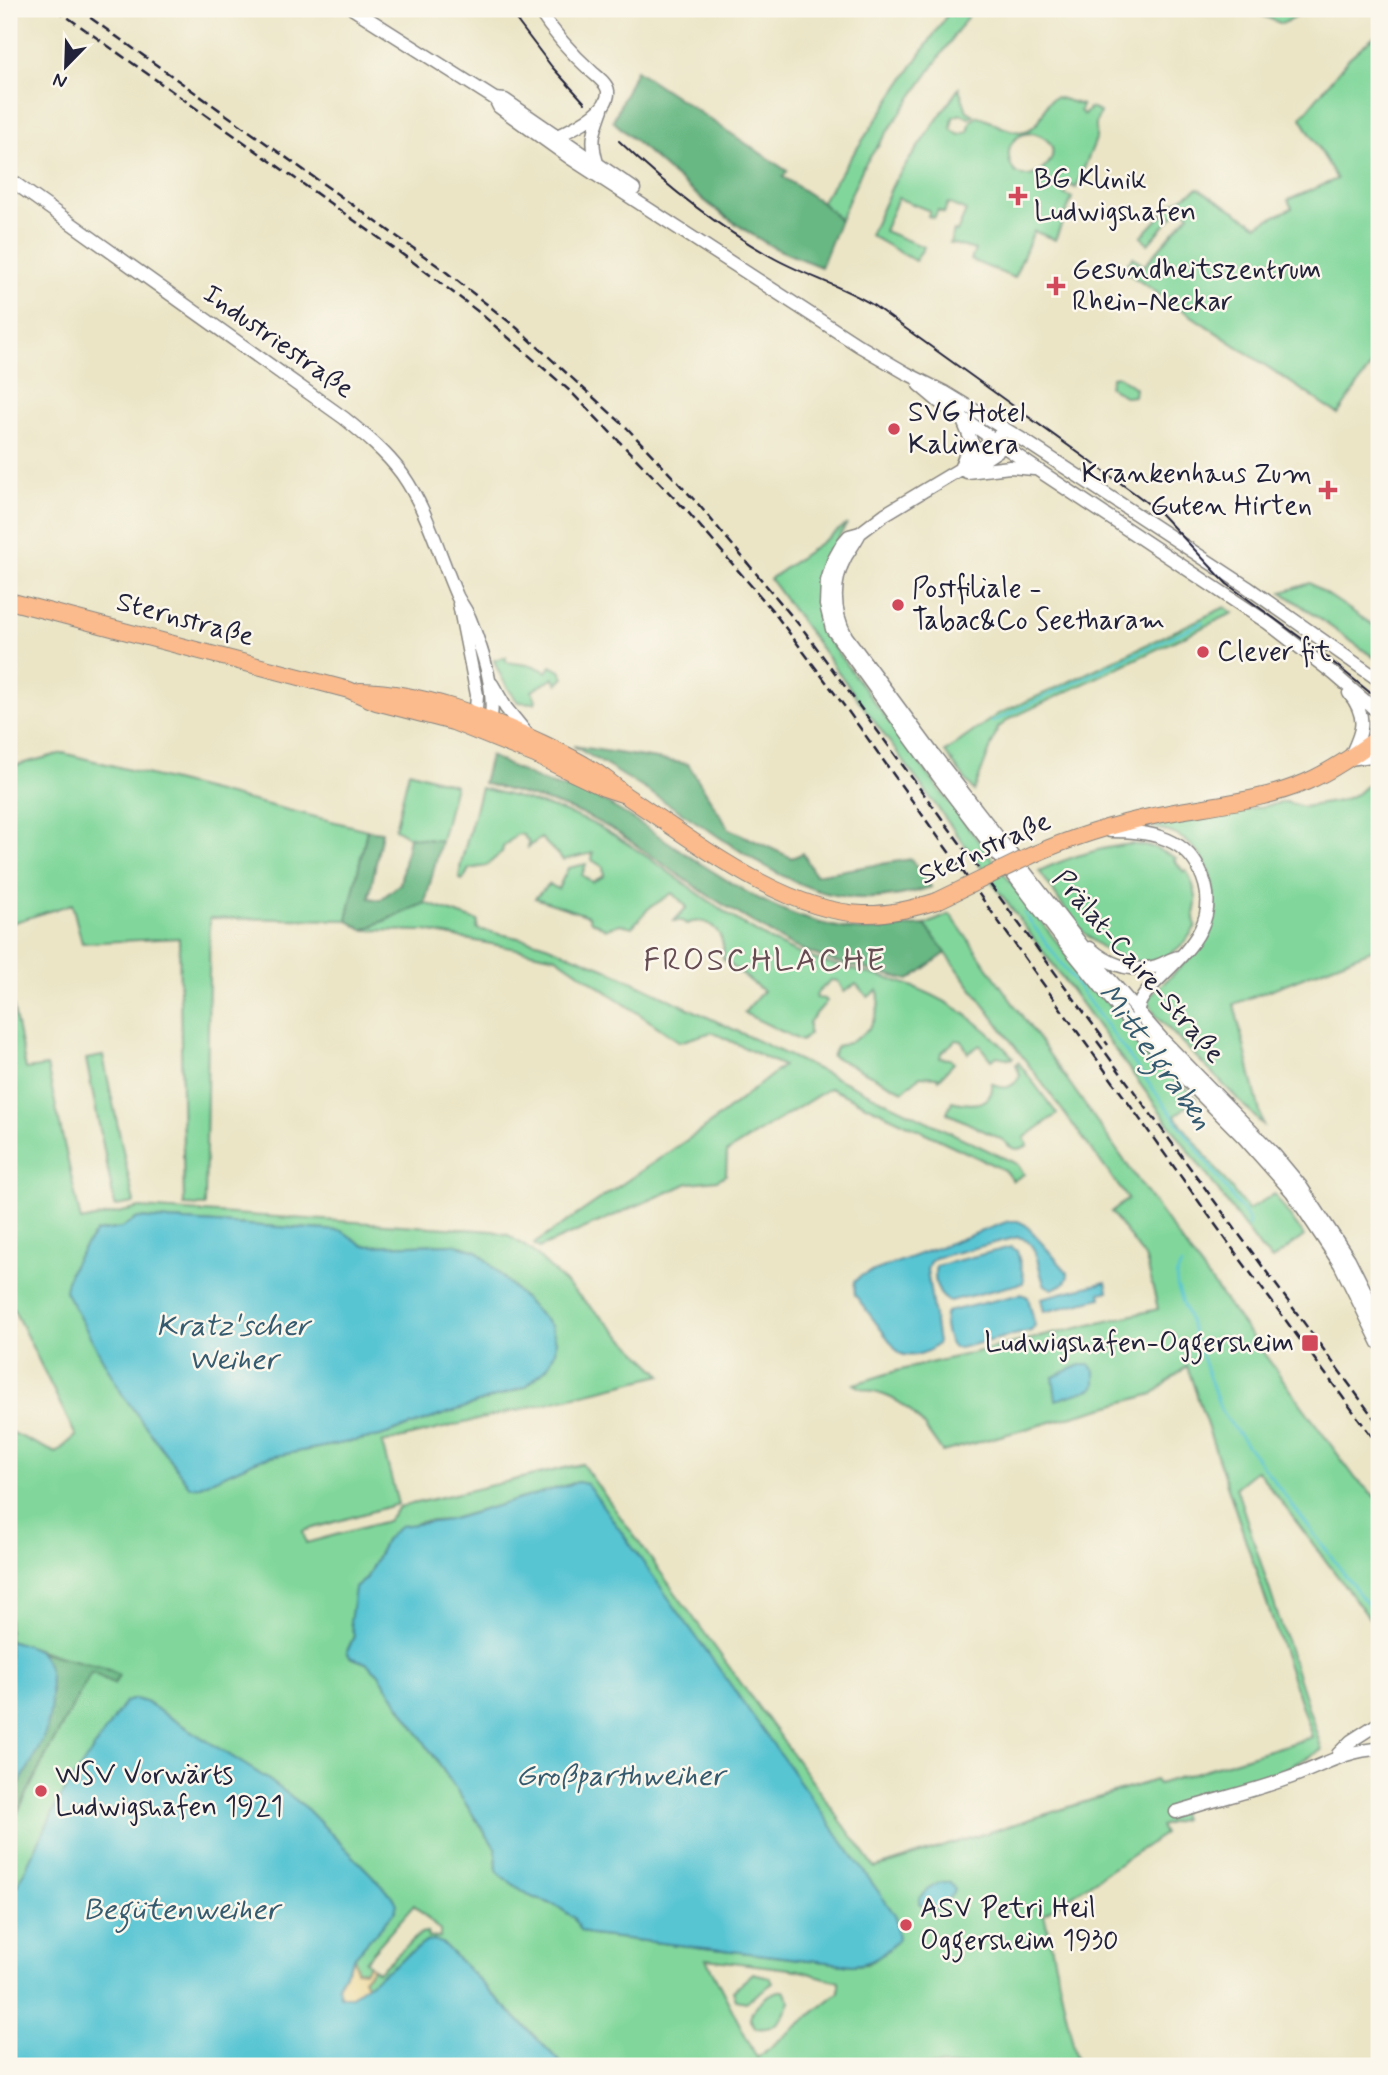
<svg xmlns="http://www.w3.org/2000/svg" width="1388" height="2075" font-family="Mynerve,sans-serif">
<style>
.green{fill:#81d79b;stroke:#527c6b;stroke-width:2;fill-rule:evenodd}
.forest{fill:#68b883;stroke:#456d5f;stroke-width:2}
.sand{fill:#eeda9e;stroke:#887e6c;stroke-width:2}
.water{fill:#59c5d3;stroke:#3e7487;stroke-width:2}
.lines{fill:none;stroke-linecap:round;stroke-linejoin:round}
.stream{stroke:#59c5d3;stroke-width:2.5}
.minor-casing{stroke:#868480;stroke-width:15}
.major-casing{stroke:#868480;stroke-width:18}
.minor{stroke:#fff;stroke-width:12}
.major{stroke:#fbbb8c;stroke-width:16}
.tram{stroke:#22223b;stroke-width:2}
.rail{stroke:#22223b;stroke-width:2.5;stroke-dasharray:10 5;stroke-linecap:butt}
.major-bridge-casing{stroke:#868480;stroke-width:18;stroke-linecap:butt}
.major-bridge{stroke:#fbbb8c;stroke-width:16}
.poi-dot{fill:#d1495b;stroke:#fbf7ec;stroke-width:2.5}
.labels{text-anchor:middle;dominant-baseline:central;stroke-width:5;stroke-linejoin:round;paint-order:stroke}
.poi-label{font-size:28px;fill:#22223b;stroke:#fbf7ec;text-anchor:start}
.street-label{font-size:28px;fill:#22223b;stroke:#fbf7ec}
.water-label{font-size:30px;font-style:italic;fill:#355b70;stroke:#fbf7ec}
.quarter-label{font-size:32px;letter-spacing:2px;fill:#664c53;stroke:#fbf7ec}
</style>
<rect width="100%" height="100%" fill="#fbf7ec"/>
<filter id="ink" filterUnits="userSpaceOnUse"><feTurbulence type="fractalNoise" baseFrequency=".0143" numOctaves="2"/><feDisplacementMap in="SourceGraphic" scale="14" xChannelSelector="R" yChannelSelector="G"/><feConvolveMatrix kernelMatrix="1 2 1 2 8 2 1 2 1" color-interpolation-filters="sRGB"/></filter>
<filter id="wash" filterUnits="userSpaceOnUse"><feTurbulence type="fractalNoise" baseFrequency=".00686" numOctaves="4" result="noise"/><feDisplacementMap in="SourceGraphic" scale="28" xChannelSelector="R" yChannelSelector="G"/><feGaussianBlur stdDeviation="1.57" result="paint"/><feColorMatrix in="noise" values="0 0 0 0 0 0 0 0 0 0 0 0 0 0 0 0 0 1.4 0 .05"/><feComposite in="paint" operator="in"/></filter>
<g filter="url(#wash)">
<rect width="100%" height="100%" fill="#ebe5c6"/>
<path class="green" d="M 951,9 L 973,9 L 863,167 L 840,220 L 821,202 Z
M 1255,9 L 1309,9 L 1282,24 L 1256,13 Z
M 1379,32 L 1379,354 L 1338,414 L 1126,272 L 1127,264 L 1133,257 L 1144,266 L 1189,214 L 1181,207 L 1148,244 L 1141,237 L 1172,204 L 1198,188 L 1257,225 L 1292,208 L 1288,200 L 1337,179 L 1301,118 L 1349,58 Z
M 959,88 L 967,111 L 974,115 L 969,118 L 961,114 L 953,117 L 951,129 L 959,135 L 968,132 L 971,121 L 978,116 C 1002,126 1028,147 1043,113 C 1046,106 1048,100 1056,97 L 1082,105 L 1080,111 L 1084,115 L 1090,108 L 1100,112 L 1096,123 L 1096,139 L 1076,188 L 1068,184 L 1064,194 L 1072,198 L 1055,240 L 1034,231 L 1014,278 L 971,260 L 975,250 L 950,243 L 954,231 L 957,232 L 966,211 L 948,203 L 944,213 L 938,210 L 934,218 L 928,216 L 930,211 L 898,198 L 884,231 L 924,247 L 915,261 L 870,235 L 894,182 ZM 1033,133 C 1086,149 1015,205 1009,157 C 1007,142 1019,133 1033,133 Z
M 1118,376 L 1135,388 L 1134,396 L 1126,397 L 1109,386 L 1112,377 Z
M 847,524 C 820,564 808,597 831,644 L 960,817 L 1075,965 L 1142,1042 L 1196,1098 L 1175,1116 L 1248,1210 L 1274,1194 L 1304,1236 L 1272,1260 L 1261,1249 L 770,579 Z
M 1310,583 L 1379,629 L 1379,661 L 1282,592 Z
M 1225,607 L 1233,613 L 1009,719 L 998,728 L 974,791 L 945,752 L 998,714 L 1054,689 Z
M 506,657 L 506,662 L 534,666 L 547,672 L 551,666 L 560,671 L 564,678 L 557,684 L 554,678 L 532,691 L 536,700 L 535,703 L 518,702 C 508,689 499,676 494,660 Z
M 63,753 L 367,830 L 347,920 L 210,918 L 205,1206 L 184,1205 L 179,938 L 82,943 L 72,904 L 9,924 L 9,810 L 11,809 L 9,767 Z
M 409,771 L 455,785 L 441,841 L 409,837 L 395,829 Z
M 1379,774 L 1379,947 L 1234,1004 L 1263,1125 L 1156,1016 L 1147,999 C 1166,979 1193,960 1206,935 C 1221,904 1214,862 1186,841 C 1176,833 1163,830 1151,827 L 1287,802 L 1303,807 L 1340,801 L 1357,794 Z
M 481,788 C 522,799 564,808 601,828 C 665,863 718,915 784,947 C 821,965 861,970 900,982 C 948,998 980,1021 1013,1057 L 1011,1059 L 997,1056 L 992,1060 L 980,1045 L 968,1053 L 962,1041 L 956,1040 L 941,1053 L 940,1058 L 950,1059 L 954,1063 L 939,1079 L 937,1077 L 920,1076 L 903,1091 L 832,1056 L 837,1046 C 864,1041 883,1019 878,990 L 868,997 L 856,984 L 844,992 L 838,981 L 831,980 L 817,993 L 816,998 L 825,999 L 827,1001 L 809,1022 L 809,1034 L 801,1041 L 744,1013 L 763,991 L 723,959 C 727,936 711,914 686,924 L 683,921 L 674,921 L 687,907 L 673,893 L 649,908 L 632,927 L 620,924 L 606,929 L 591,921 L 589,916 L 535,898 L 549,884 L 558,889 L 568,868 L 586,864 L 582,875 L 592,882 L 604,876 L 603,867 L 592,860 L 593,853 L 563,860 L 541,838 L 528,847 L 529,842 L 523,835 L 517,834 L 503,847 L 502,852 L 486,866 L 469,869 L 463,880 L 459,879 L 461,863 Z
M 1131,844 L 1153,847 L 1176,858 L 1174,860 L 1184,872 L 1186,870 C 1191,879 1195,888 1196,898 C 1197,911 1191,913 1196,926 C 1162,983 1108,964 1073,920 C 1061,904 1051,887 1039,871 C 1069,857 1098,848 1131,844 Z
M 425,903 L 478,921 L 477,929 L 541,943 L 604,968 L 1017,1164 L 1024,1174 L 1013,1181 L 1004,1170 L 830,1088 L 727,1152 L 726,1175 L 717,1180 L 689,1183 L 539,1248 L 534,1244 L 706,1127 L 783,1066 L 712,1032 L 680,1042 L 556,957 L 426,931 L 363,930 Z
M 950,914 L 1174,1231 L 1356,1479 L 1379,1500 L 1379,1542 L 1377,1544 L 1379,1547 L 1379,1631 L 1257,1470 L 1236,1487 L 1322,1750 L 1283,1770 L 1177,1803 L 1182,1819 L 1160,1826 L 1164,1834 L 1044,1914 L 1078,2066 L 564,2066 L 442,1943 L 426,1942 L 367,1987 L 363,1979 L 373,1968 L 378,1972 L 421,1933 L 427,1932 L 428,1938 L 440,1937 L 440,1931 L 414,1905 L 365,1961 L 369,1965 L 364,1971 L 356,1970 L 354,1957 L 395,1911 L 394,1898 L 304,1806 L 266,1778 L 145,1702 L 135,1699 L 18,1884 L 9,1894 L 9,1830 L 45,1757 L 91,1672 L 119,1676 L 9,1640 L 9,1431 L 56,1453 L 76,1436 L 9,1300 L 9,986 L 26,1069 L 47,1066 L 81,1221 L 140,1208 L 493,1231 L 508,1235 L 532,1251 L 662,1375 L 382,1443 L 398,1504 L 303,1531 L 306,1543 L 387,1521 L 399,1507 L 582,1464 L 875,1868 L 1155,1780 L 1158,1784 L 1312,1737 L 1187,1366 L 1153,1394 L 942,1452 C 927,1430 911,1404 884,1395 C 873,1391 864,1391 854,1384 L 896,1371 L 1158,1309 L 1146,1259 L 1111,1212 L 1128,1199 L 925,925 ZM 138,1218 L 342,1231 L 364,1246 L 454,1244 L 477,1251 L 551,1326 L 556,1341 L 547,1368 L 525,1387 L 380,1436 L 260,1459 L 200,1486 L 96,1232 L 121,1228 ZM 578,1482 L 885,1953 L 867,1964 L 852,1965 L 591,1935 L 581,1930 L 573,1917 L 555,1905 L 532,1897 L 497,1870 L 496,1849 L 378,1673 L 366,1663 L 350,1657 L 347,1651 L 354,1636 L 355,1588 L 366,1579 L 386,1539 L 419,1522 L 449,1520 ZM 706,1959 L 798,1970 L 839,1982 L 839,1992 L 757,2058 Z
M 103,1056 L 134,1203 L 115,1206 L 86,1059 Z
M 1018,1062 L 1057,1114 L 1024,1138 L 1028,1145 C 1018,1152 1011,1149 1003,1140 L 947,1113 L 952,1101 C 968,1105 994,1108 992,1083 C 1004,1091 1014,1088 1020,1075 L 1016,1064 Z
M 753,1973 L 770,1977 L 773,1983 L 746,2002 L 736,2000 L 733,1991 Z
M 779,1991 L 784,1991 L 790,2001 C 785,2017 776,2031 756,2028 L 750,2019 C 752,2006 766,1995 779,1991 Z"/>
<path class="forest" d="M 636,70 L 787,171 L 783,177 L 821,202 L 840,220 L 821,267 C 804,260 787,254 771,246 C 712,212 662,166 613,121 Z
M 573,746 L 688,764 L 729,829 L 792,858 L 803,853 L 815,875 L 911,859 L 931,887 C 896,899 861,902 826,893 C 782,881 742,852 704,827 C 661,799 618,771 573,746 Z
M 490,756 C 511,766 531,778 553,785 C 570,790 588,792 603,801 C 686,847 759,920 857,930 C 880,932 902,926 925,925 L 946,953 L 909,980 L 832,961 L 792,946 L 709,896 L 617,832 L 585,815 L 553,803 L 483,783 Z
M 367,830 L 382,832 L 369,898 L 380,900 L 400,884 L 409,837 L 441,841 L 425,903 L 363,930 L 347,920 Z
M 38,1651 L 105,1668 L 119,1675 L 114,1684 L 91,1672 L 45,1757 L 9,1830 L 9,1800 L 28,1769 L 49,1668 Z"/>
<path class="sand" d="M 354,1957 L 356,1970 L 364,1971 L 369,1965 L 373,1968 L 363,1979 L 367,1987 L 351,1996 L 343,1997 L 338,1993 L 337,1988 Z"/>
<path class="water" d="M 138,1218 L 342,1231 L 364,1246 L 454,1244 L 477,1251 L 551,1326 L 556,1341 L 555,1352 L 547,1368 L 525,1387 L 380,1436 L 260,1459 L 200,1486 L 190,1487 L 122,1394 L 65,1291 C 68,1267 82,1250 96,1232 L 121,1228 Z
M 1009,1221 L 1018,1221 L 1026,1225 L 1068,1273 C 1068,1283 1061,1286 1052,1289 L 1045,1285 C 1037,1271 1040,1241 1018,1237 L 935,1258 L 929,1263 L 927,1270 L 938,1343 C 930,1353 910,1359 899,1353 L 855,1295 L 854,1282 L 860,1276 Z
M 1011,1247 L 1017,1251 L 1024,1279 L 1023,1283 L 950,1301 C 937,1298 933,1278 936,1266 Z
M 1106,1282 L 1108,1291 L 1100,1293 L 1101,1298 L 1044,1312 L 1041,1298 Z
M 1021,1294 L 1028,1297 L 1035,1326 L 1031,1331 L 959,1348 L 954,1348 C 947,1342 942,1321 946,1312 Z
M 1080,1365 L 1089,1365 L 1095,1371 L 1095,1385 L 1092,1389 L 1056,1400 L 1053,1377 Z
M 578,1482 L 587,1484 L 895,1915 L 898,1939 C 885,1954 873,1964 852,1965 L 591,1935 L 580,1930 L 573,1917 L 555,1905 L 532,1897 L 501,1876 L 497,1870 L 496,1849 L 378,1673 L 366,1663 L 350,1657 L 347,1652 L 354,1636 L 350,1622 L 355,1588 L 366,1579 L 386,1539 L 400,1526 L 449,1520 Z
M 9,1640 C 17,1643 33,1646 39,1652 C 55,1667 52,1707 47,1727 C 39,1753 23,1777 9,1800 Z
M 135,1699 L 145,1702 L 266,1778 L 304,1806 L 394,1898 L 397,1904 L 395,1911 L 354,1957 L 338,1985 L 340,1996 L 351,1996 L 426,1942 L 434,1940 L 442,1943 L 564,2066 L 9,2066 L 9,1894 L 18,1884 L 59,1800 L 125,1702 Z
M 940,1882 L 949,1882 L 955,1889 C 947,1902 933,1919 919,1903 L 919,1898 L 927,1890 Z"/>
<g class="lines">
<path class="stream" d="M 992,722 L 1203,622
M 1024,913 L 1249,1220 L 1248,1226
M 1181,1265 L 1176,1276 L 1177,1286 L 1221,1411 L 1379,1620"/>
</g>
</g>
<g filter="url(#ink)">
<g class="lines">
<g class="minor-casing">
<path id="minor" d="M 353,9 L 495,99 L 505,100 L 634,189
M 538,9 C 553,32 570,52 591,71 C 596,76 607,83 608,91 C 610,113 568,131 553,138
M 495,99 L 499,107 L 570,158 L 858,345 L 906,373 L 944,392 L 1028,443 L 1247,587 L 1379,680
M 597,163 C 590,139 594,132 602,109
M 9,179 L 344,418 C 365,435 386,452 402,474 C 428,511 439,555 457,596 C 461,604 467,611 470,619 C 483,652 498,694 489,729
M 919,385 L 938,401 L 1038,470 L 1268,623 L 1334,674 L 1379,713
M 961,416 L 971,440 L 960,469 L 885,514 L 860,533 L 849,536 L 843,543 L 833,561 L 827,581 L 826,605 L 832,629 L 938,776 L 1066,944 L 1131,1024 L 1244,1138 L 1292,1192 L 1340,1264 L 1379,1343
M 964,460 L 1001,434
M 972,468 L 1009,443
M 960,469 L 967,472 L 1010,467 L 1034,469
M 860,533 C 856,541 851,548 846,556 C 832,582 833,611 846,636 L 931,751 L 1099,967 L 1162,1039 L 1275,1155 L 1300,1185 L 1349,1259 L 1379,1319
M 459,604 L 477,695 L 475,724
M 492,684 L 506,708 L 528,735
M 1349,759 C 1362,733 1369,718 1349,693
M 1349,759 L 1379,755
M 1110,831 C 1144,831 1182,835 1199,869 C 1238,945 1130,980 1138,1016
M 1090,948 C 1107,963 1130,973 1153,967 C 1163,965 1170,958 1179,957
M 1338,1754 L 1351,1741 L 1379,1723
M 1176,1812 C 1213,1800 1250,1792 1286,1779 C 1319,1768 1344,1750 1379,1749"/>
</g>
<g class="major-casing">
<path id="major" d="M 9,601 L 349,690 L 376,702 L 453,722 L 535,755 L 604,788 L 625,795
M 360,691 C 425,693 485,716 544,744 C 573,758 602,772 625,795 C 692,839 781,911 863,914 C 888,915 912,909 937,901
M 1030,856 C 1070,838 1115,824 1158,815 C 1207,805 1260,802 1306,782 C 1332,771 1356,754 1379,737"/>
</g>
<use href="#minor" class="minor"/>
<use href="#major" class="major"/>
<path class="tram" d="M 508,9 L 552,67 L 585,103
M 619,141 C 665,185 715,225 770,256 C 803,275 840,285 873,305 L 1137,495 L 1160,513 L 1227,584 L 1323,654 L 1379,700"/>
<path class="rail" d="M 56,9 L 413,262 L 480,313 L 570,391 L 687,511 L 772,610 L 848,711 L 1232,1248 L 1379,1446
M 78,9 L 441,268 L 517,328 L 627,428 L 699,505 L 805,632 L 1108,1045
M 1097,1041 L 1379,1425"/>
<g class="major-bridge-casing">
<path id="major-bridge" d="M 937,901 L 1030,856"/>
</g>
<use href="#major-bridge" class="major-bridge"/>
</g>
</g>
<g class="poi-dot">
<path d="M1014.5 185.5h7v7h7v7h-7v7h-7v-7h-7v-7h7z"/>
<path d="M1052.5 275.5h7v7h7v7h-7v7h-7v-7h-7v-7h7z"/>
<circle cx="894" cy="429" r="7"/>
<path d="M1324.5 479.5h7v7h7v7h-7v7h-7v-7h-7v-7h7z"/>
<circle cx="898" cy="605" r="7"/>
<circle cx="1203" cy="652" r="7"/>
<rect x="1301" y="1334" width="18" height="18" rx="3.5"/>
<circle cx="41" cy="1791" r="7"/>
<circle cx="906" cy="1925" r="7"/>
</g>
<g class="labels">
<g class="poi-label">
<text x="1034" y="180">BG Klinik<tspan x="1034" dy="32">Ludwigshafen</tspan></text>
<text x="1072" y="270">Gesundheitszentrum<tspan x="1072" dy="32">Rhein-Neckar</tspan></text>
<text x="908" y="413">SVG Hotel<tspan x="908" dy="32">Kalimera</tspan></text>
<text x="1312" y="474" text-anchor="end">Krankenhaus Zum<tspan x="1312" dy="32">Guten Hirten</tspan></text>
<text x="912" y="589">Postfiliale -<tspan x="912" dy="32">Tabac&amp;Co Seetharam</tspan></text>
<text x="1217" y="652">Clever fit</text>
<text x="1294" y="1343" text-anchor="end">Ludwigshafen-Oggersheim</text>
<text x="55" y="1775">WSV Vorwärts<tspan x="55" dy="32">Ludwigshafen 1921</tspan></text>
<text x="920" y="1909">ASV Petri Heil<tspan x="920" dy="32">Oggersheim 1930</tspan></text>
</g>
<g class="street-label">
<text transform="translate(278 342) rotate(35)">Industriestraße</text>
<text transform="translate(185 620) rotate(15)">Sternstraße</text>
<text transform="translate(985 849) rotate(-24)">Sternstraße</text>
<text transform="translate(1138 967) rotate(49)">Prälat-Caire-Straße</text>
</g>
<g class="water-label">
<text transform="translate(1155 1057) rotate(54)">Mittelgraben</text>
<text x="233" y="1326">Kratz'scher<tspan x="233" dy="34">Weiher</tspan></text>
<text x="620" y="1776">Großparthweiher</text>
<text x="181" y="1910">Begütenweiher</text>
</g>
<g class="quarter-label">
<text x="765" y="961">FROSCHLACHE</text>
</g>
</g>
<rect width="1388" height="2075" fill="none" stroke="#fbf7ec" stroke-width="35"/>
<g transform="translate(66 66) rotate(203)" stroke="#fbf7ec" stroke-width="5" paint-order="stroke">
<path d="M0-5L12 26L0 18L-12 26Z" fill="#22223b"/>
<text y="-10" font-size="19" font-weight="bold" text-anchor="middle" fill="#22223b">N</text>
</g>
</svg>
